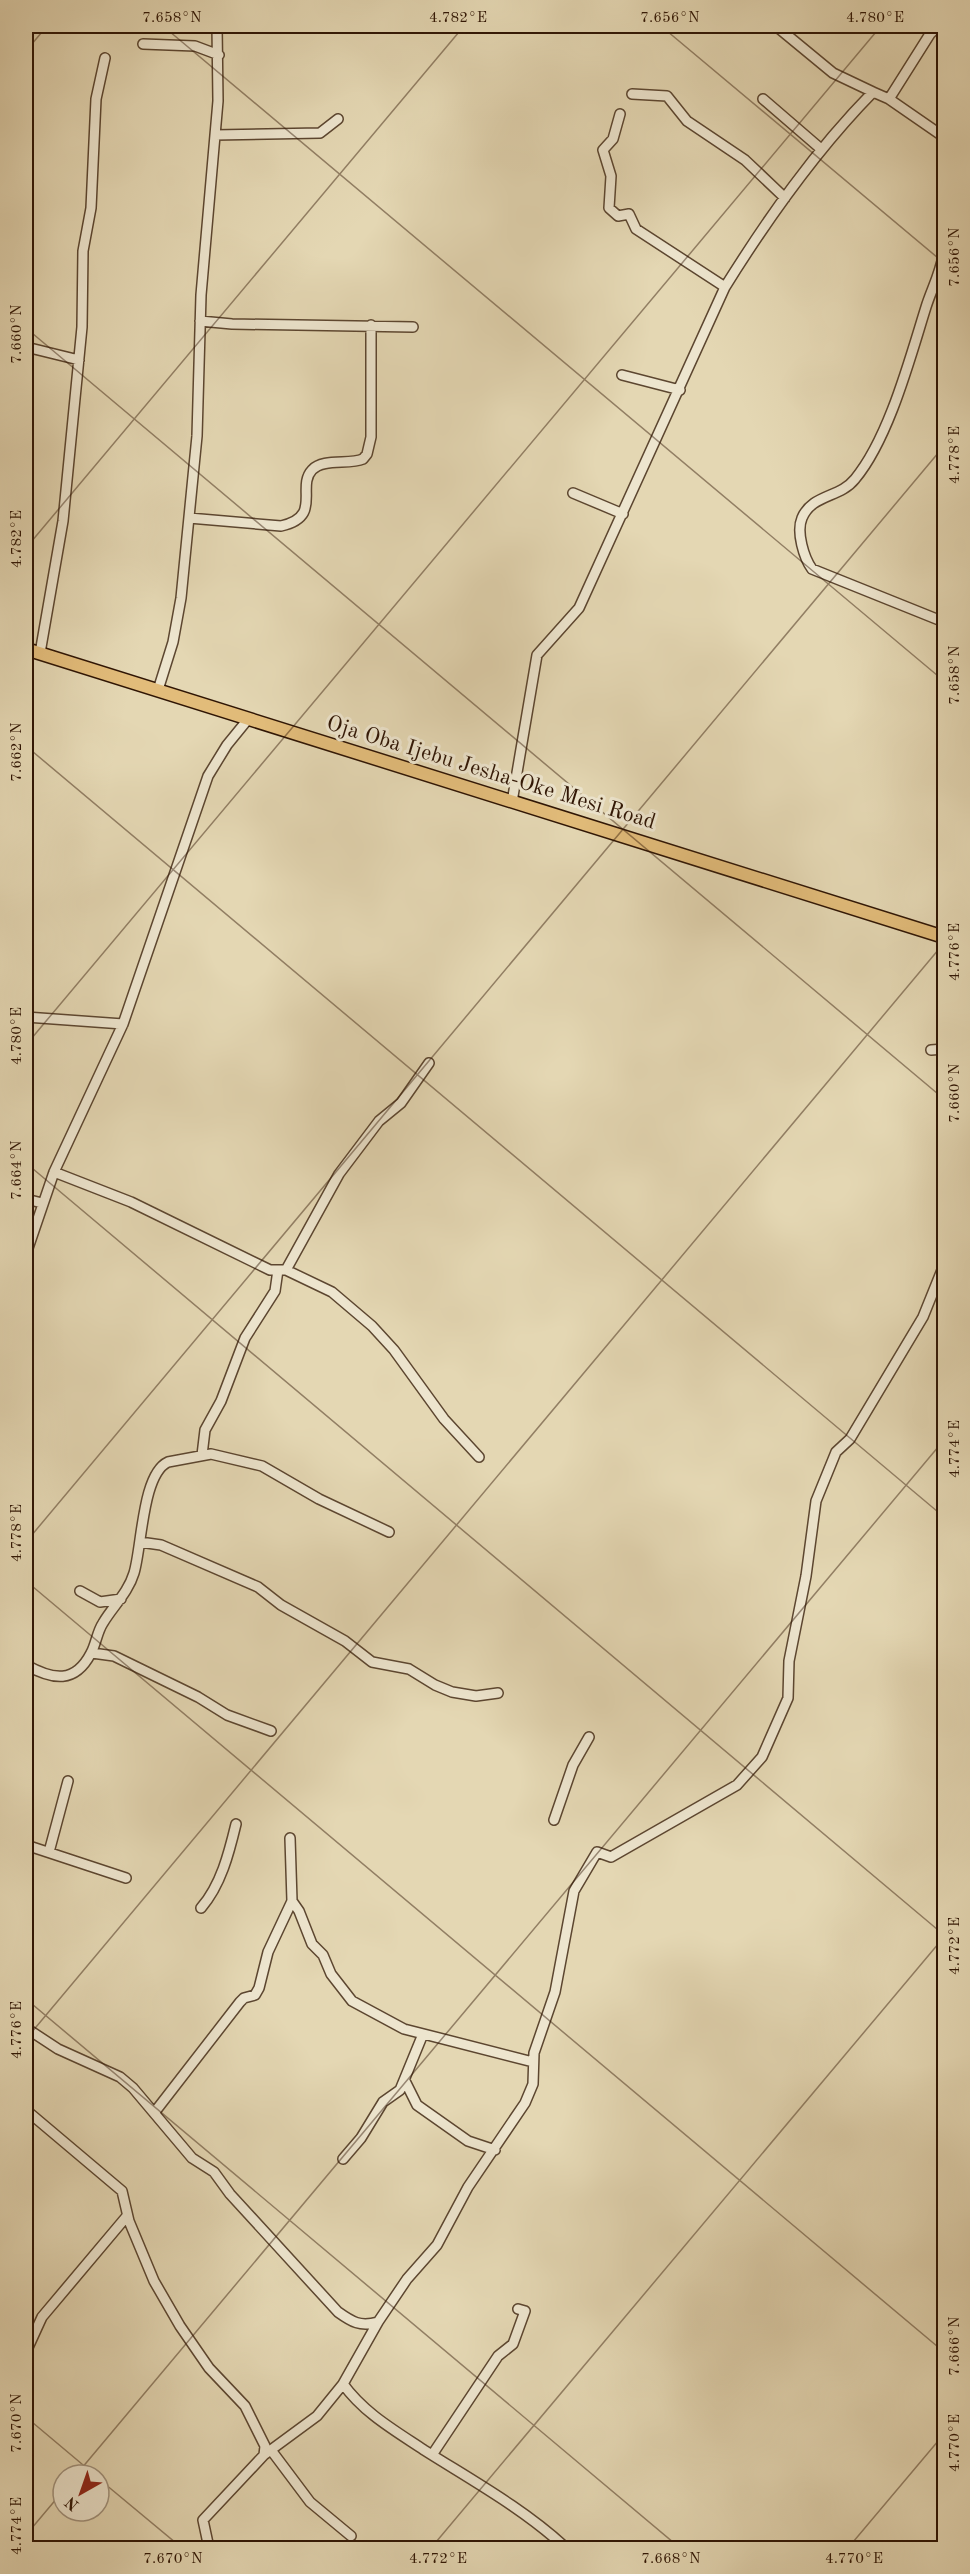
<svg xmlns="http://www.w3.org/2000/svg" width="970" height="2574" font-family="'Old Standard TT',serif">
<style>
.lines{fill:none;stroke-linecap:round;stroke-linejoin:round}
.minor-casing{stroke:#5c4630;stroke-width:12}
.major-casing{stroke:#2f1504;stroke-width:15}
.minor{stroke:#ede5ce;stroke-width:9}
.major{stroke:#e2bc7a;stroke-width:12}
.ticks{fill:none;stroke:#2f1504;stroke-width:1.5;stroke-opacity:0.45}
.labels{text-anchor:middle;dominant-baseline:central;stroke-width:6;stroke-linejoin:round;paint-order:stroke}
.street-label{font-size:22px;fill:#2f1504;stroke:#ede5ce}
.neatline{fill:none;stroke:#2f1504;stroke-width:2}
.ticks-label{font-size:15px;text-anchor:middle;fill:#2f1504}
</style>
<rect width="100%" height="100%" fill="#e4d7b3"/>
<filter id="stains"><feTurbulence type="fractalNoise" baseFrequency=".00333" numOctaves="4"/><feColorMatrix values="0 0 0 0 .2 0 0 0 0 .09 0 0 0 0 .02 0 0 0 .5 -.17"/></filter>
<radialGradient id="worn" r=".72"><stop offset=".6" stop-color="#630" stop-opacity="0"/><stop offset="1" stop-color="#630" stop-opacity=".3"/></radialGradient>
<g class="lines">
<g class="minor-casing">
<path id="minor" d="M 776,26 L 833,73 L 873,92
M 143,44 L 195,46 L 219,55
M 632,94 L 667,96 L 687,121 L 745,160 L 785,198
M 763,99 L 821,149
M 889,99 L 930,34 L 938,26
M 620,114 L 613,139 L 603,150 L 611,176 L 609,208 L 618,216 L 629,214 L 636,229 L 725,287
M 215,135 L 320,133 L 338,119
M 944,250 C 942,270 932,288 926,307 C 910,358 889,438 855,479 C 840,498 812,494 802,518 C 796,532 804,558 812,569 L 944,622
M 200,321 L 232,324 L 413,327
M 26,347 L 79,360
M 622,375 L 680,390
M 942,460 L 944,461
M 573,493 L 623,514
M 189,518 L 281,526 C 323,517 296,487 312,470 C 323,458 349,465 363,459 L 367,454 L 371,437 L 371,325
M 40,653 L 63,521 L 82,327 L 83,251 L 91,208 L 96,99 L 105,58
M 158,690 L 173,642 L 181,598 L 197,436 L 201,295 L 218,101 L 217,26
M 512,802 L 537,655 L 579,608 L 725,287 C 768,218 815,151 873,92 L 889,99 L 944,137
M 26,1017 L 123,1024
M 931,1050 L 944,1049
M 54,1172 L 131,1202 L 270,1270 L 286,1270 L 339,1174 L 379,1121 L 401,1103 L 429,1063
M 26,1199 L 42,1203
M 26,1254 L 54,1172 L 123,1024 L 208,776 L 227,745 L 249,718
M 286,1270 L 332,1292 L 372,1326 L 394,1350 L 444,1419 L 479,1457
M 202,1455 L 205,1430 L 221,1401 L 245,1338 L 275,1291 L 278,1270
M 140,1542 L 161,1545 L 258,1587 L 281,1605 L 345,1641 L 372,1662 L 409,1669 L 435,1685 L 452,1692 L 476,1696 L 498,1693
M 80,1591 L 100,1602 L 121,1599
M 92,1653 L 114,1656 L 198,1697 L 227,1715 L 271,1731
M 26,1665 C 53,1680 75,1684 91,1653 C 96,1644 97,1632 103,1623 C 113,1606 128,1593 134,1573 C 142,1547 142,1474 168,1462 L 211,1454 L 262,1466 L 319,1499 L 389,1532
M 554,1820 L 573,1765 L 589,1737
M 26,1845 L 126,1878
M 49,1852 L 68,1781
M 292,1901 L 299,1911 L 312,1944 L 323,1955 L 331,1974 L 352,2001 L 404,2029 L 533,2062
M 201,1908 C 221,1885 229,1853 236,1824
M 26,2028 L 58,2049 L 120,2077 L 133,2088 L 192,2158 L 214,2172 L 230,2194 L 338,2312 C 352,2322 360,2327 378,2322 L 407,2279 L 437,2245 L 468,2187 L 525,2103 L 533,2084 L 534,2053 L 555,1992 L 574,1891 L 597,1852 L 611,1857 L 737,1785 L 762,1757 L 788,1698 L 789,1661 L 806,1576 L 816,1501 L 836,1452 L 850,1439 L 923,1317 L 944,1265
M 405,2081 L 417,2105 L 468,2141 L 495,2150
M 26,2110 L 122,2191 L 129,2221 L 154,2281 L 180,2326 L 209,2368 L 245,2406 L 265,2446 L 264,2455 L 203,2520 L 209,2548
M 154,2113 L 240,2002 L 244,1998 L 255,1995 L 259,1988 L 268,1952 L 292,1901 L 290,1838
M 343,2159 L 361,2138 L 383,2102 L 400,2090 L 423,2034
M 26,2352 L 42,2317 L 127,2216
M 343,2384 C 364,2413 394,2430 424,2450 C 473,2481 524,2509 566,2548
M 271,2450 L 310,2502 L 351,2536
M 264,2455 L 317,2416 L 343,2384 L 378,2322
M 432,2455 L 498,2356 L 513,2344 L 525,2311 L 518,2309"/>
</g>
<g class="major-casing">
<path id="major" d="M 26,649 L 944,937"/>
</g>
<use href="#minor" class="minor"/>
<use href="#major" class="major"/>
</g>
<path class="ticks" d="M 163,26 L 944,681M 661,26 L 944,263M 26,51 L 47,26M 26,328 L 944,1099M 26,548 L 464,26M 26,746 L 944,1517M 26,1045 L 881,26M 26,1163 L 944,1935M 26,1542 L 944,446M 26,1581 L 944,2352M 26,1999 L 680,2548M 26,2039 L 944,943M 26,2417 L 95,2475M 76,2475 L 944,1440M 99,2479 L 182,2548M 26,2535 L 63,2491M 431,2548 L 944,1937M 848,2548 L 944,2434"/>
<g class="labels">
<g class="street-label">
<text transform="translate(491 773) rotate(17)">Oja Oba Ijebu Jesha-Oke Mesi Road</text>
</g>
</g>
<rect width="970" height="2574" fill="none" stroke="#e4d7b3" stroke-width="66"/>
<g transform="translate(81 2493) rotate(220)"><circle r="28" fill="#ede5ce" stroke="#a1927d" stroke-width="1.5"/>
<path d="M0-4.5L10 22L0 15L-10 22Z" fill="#8f2418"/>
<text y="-9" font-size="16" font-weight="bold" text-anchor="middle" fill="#2f1504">N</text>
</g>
<rect x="33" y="33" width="904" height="2508" class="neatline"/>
<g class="ticks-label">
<text x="172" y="22">7.658°N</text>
<text x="458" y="22">4.782°E</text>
<text x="670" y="22">7.656°N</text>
<text x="875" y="22">4.780°E</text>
<text transform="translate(954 257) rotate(-90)" y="5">7.656°N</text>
<text transform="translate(16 334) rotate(-90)" y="5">7.660°N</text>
<text transform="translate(954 455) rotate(-90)" y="5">4.778°E</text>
<text transform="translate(16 539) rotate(-90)" y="5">4.782°E</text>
<text transform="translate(954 675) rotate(-90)" y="5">7.658°N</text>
<text transform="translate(16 752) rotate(-90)" y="5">7.662°N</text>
<text transform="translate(954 952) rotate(-90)" y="5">4.776°E</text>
<text transform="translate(16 1036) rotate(-90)" y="5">4.780°E</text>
<text transform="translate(954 1093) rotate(-90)" y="5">7.660°N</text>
<text transform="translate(16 1170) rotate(-90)" y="5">7.664°N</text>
<text transform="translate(954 1449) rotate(-90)" y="5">4.774°E</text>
<text transform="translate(16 1533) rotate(-90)" y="5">4.778°E</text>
<text transform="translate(954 1946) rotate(-90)" y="5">4.772°E</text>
<text transform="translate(16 2030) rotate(-90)" y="5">4.776°E</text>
<text transform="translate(954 2346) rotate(-90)" y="5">7.666°N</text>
<text transform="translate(16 2423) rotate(-90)" y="5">7.670°N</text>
<text transform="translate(954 2443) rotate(-90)" y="5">4.770°E</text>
<text transform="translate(16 2526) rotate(-90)" y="5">4.774°E</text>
<text x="173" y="2563">7.670°N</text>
<text x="438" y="2563">4.772°E</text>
<text x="671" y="2563">7.668°N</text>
<text x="854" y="2563">4.770°E</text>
</g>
<rect width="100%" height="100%" filter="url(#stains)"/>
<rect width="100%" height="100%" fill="url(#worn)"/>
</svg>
